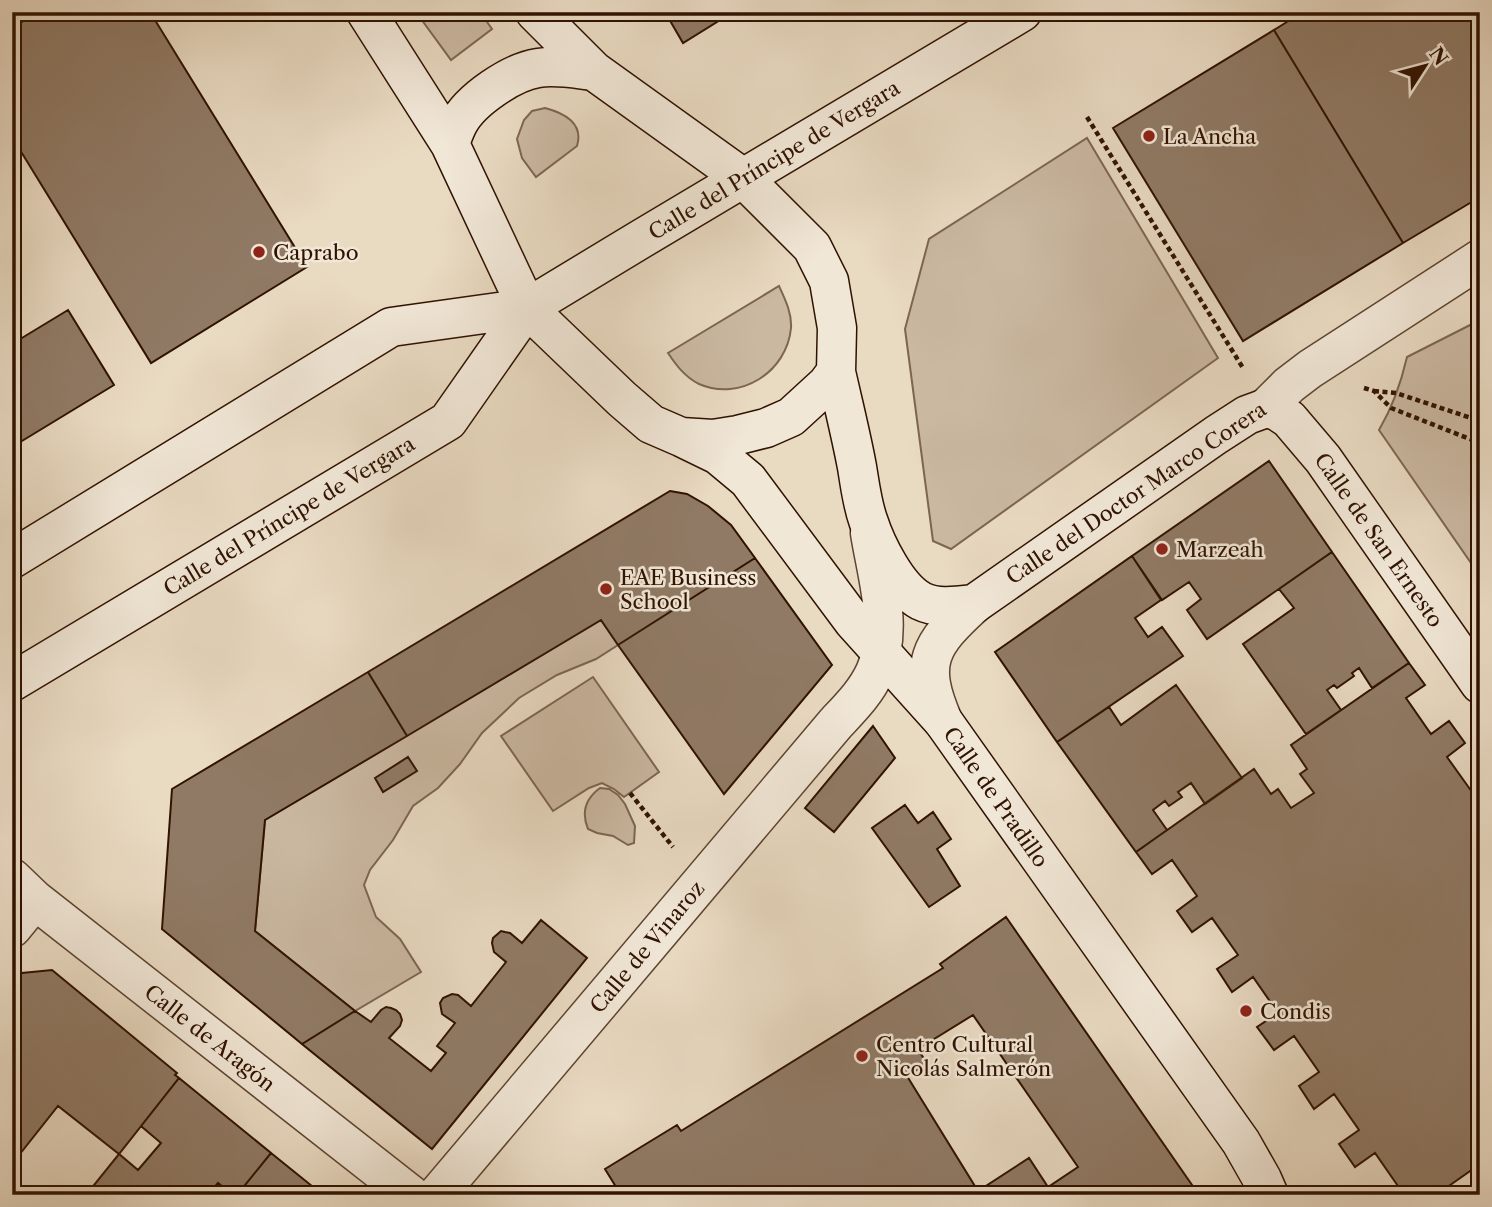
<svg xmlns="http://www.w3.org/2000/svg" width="1492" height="1207" font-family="'Libre Caslon Text',serif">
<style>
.green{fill:#cab8a1;stroke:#7d6551;stroke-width:2}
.building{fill:#907a65;stroke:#301201;stroke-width:2;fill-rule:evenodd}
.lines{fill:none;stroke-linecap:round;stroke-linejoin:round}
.street-casing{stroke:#5e4431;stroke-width:41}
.secondary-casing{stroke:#301201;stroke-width:41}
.path{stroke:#301201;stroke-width:4.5;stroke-dasharray:5 3.5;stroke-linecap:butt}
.street{stroke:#f1e7d7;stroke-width:38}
.secondary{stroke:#f1e7d7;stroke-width:38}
.poi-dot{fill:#8f2418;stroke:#f1e7d7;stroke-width:2.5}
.labels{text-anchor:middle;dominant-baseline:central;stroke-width:5;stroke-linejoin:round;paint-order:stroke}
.poi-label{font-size:21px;fill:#301201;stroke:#f1e7d7;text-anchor:start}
.street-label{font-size:21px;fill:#301201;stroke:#f1e7d7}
</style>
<rect width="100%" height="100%" fill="#e9dac2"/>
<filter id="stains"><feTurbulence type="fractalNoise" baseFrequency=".00286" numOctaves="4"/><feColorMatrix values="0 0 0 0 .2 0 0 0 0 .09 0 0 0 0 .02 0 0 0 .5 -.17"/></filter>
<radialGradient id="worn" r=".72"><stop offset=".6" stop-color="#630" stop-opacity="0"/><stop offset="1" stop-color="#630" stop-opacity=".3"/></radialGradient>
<path class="green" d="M 416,12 L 480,12 L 492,29 L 451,60 Z
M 545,108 C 564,113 584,123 577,146 L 536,177 L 522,158 L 517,139 L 524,120 L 532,111 Z
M 1087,138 L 1218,358 L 951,549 L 933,541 L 905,329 L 929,239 Z
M 779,286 C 785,299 792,313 791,328 C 787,372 740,402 699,384 C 685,377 676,365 668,353 Z
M 1480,320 L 1480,576 L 1379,430 C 1392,408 1401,383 1407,357 Z
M 601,620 L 618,645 L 596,659 L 557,675 L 519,698 L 482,733 L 460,764 L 438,788 L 413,806 L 393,840 L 370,870 L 364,885 L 376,917 L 400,939 L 421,972 L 355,1011 L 255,931 L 265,820 Z
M 593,677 L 659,772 L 624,797 L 614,789 L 602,783 L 589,788 L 553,811 L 501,736 Z
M 600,788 L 609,789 L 618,795 L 625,804 L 635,826 L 634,843 L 628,845 L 613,836 L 597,833 L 588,829 C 581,812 585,799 600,788 Z"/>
<path class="building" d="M 12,12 L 38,12 L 12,28 Z
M 38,12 L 150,12 L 307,267 L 151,363 L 12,137 L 12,28 Z
M 665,12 L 733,12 L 683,43 Z
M 1303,12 L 1480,12 L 1480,197 L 1403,243 L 1274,30 Z
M 1274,30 L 1403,243 L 1243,341 L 1113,128 Z
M 68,310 L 114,385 L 12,447 L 12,344 Z
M 1269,461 L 1332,552 L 1207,639 L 1187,610 L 1201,599 L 1189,582 L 1162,600 L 1132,556 Z
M 670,491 L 687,494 L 708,506 L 731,525 L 755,558 L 618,645 L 601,620 L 407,736 L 368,672 Z
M 1332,552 L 1409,663 L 1372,688 L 1359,668 L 1352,673 L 1354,676 L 1337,688 L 1334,685 L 1327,690 L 1341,710 L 1306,734 L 1243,644 L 1294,608 L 1279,589 Z
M 1132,556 L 1161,600 L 1135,618 L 1148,637 L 1162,627 L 1183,656 L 1057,742 L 995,652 Z
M 755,558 L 832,665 L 724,794 L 618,645 Z
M 1409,663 L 1425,685 L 1406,698 L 1431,734 L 1449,721 L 1465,743 L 1447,757 L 1472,792 L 1480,787 L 1480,1164 L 1436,1195 L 1392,1195 L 1400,1189 L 1375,1153 L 1355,1167 L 1339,1144 L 1359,1130 L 1334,1094 L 1314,1109 L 1299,1086 L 1319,1072 L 1294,1036 L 1274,1050 L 1257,1027 L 1278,1013 L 1253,977 L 1232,992 L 1217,969 L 1238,955 L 1212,918 L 1192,932 L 1177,911 L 1197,896 L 1172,860 L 1152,874 L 1136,852 L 1254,769 L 1271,794 L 1278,789 L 1291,808 L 1314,793 L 1300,774 L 1307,769 L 1291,745 Z
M 368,672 L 407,736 L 265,820 L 255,931 L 355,1011 L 302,1044 L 162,929 L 172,789 Z
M 1176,685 L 1242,778 L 1205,804 L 1191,783 L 1178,792 L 1182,797 L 1169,806 L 1165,801 L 1153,810 L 1167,830 L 1136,852 L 1057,742 L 1109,707 L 1121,725 Z
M 873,726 L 895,758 L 834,832 L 805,808 Z
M 408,757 L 417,771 L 383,792 L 375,778 Z
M 905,805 L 918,823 L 933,812 L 951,839 L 937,849 L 960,886 L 929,907 L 872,828 Z
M 1006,917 L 1192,1185 L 1176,1195 L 621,1195 L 605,1169 L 677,1125 L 681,1131 L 943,968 L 940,964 ZM 973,1015 L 1078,1167 L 1048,1187 L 1029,1158 L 978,1191 L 907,1076 L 927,1064 L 918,1049 Z
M 541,920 L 587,958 L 432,1149 L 302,1044 L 355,1011 L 371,1022 L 381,1010 L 386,1007 L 391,1008 L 396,1010 L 400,1014 L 402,1020 L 400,1026 L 389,1038 L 431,1071 L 446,1053 L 437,1046 L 455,1023 L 442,1014 L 440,1003 L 443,998 L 452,994 L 458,995 L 471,1006 L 506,962 L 494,952 L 492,943 L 493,938 L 501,931 L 505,932 L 510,933 L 522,943 Z
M 52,970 L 177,1073 L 175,1075 L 179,1078 L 119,1154 L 58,1106 L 12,1164 L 12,986 L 22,973 Z
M 179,1078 L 271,1153 L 237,1195 L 233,1195 L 218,1183 L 208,1195 L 86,1195 L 119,1154 L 138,1170 L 161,1143 L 141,1126 Z
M 271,1153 L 323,1195 L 237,1195 Z"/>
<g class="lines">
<g class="street-casing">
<path id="street" d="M 1266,408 L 1289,385 L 1310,369 L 1480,259
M 943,721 C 918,663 929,645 974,604
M 12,878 L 35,900 L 411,1195
M 12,928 L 35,900
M 437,1195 L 836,723 C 851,707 866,692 875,672 C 894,629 877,577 870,533"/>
</g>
<g class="secondary-casing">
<path id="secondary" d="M 366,12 L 450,144 L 527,308 L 622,399 L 651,424 L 681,437 L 713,439 L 738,435 L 766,428 L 791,417 L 827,384 L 836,372 L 837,328 L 829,281 L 812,247 L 743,178 L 594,71 L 535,12
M 450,144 C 452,138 455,130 458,124 C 470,100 512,72 538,68 C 556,65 576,69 594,71
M 836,372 C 843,403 851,435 857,467 C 860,485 862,503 868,520 C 876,545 897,588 921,601 C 937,609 956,606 974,604 L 1216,435 L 1247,415 L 1266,408 L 1277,411 L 1289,419 L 1323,459 L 1480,684
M 683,438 L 718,455 L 748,480 L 853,621 L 943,721 L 1241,1142 L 1262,1179 L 1269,1195
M 12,559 L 391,327 L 527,308
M 12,682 L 448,421 L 527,308 L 641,239 L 1022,12"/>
</g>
<path class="path" d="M 1087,117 L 1243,368
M 1364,388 L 1374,391 L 1391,408 L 1480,443
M 1374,391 L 1396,393 L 1480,421
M 630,793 L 673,847"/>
<use href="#street" class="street"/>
<use href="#secondary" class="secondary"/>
</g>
<g class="poi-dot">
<circle cx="1149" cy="136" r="7"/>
<circle cx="259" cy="252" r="7"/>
<circle cx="1162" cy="549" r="7"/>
<circle cx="606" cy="589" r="7"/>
<circle cx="1246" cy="1011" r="7"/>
<circle cx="862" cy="1056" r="7"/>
</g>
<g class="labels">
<g class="poi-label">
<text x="1163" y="136">La Ancha</text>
<text x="273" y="252">Caprabo</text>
<text x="1176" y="549">Marzeah</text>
<text x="620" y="577">EAE Business<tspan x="620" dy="24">School</tspan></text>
<text x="1260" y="1011">Condis</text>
<text x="876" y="1044">Centro Cultural<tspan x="876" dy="24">Nicolás Salmerón</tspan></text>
</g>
<g class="street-label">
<text transform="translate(774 160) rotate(-31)">Calle del Príncipe de Vergara</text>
<text transform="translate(1136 493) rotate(-34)">Calle del Doctor Marco Corera</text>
<text transform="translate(289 516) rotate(-31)">Calle del Príncipe de Vergara</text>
<text transform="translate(1379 540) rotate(55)">Calle de San Ernesto</text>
<text transform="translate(996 797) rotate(55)">Calle de Pradillo</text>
<text transform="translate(647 947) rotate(-50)">Calle de Vinaroz</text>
<text transform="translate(210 1038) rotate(38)">Calle de Aragón</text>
</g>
</g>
<rect width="1492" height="1207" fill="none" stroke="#e9dac2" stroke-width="42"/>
<rect x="14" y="14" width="1464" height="1179" fill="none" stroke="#301201" stroke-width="3.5"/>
<rect x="21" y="21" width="1450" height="1165" fill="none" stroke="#301201" stroke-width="2"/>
<g transform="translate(1425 66) rotate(54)" stroke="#f1e7d7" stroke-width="5" paint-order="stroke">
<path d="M0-5L12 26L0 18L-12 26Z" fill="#301201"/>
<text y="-10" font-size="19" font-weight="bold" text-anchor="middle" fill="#301201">N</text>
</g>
<rect width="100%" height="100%" filter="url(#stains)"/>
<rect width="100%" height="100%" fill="url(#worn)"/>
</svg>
